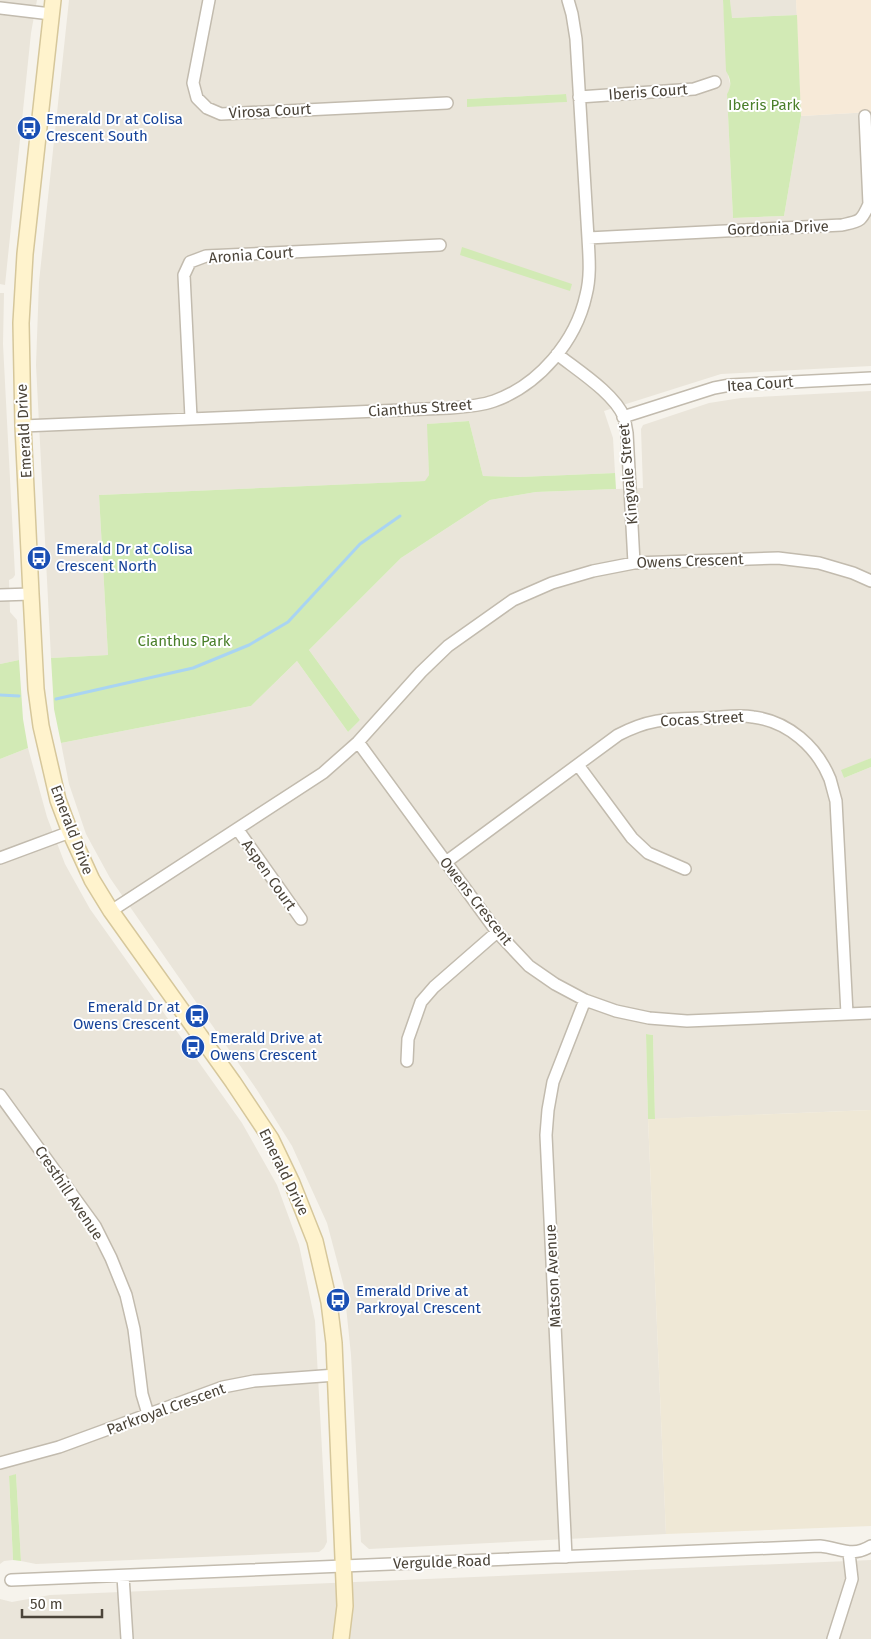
<svg xmlns="http://www.w3.org/2000/svg" width="871" height="1639" font-family="'Fira Sans',sans-serif">
<style>
.residential{fill:#eae5da;fill-rule:evenodd}
.commercial{fill:#f7ead8}
.education{fill:#efe8d6}
.green{fill:#d2eab5}
.lines{fill:none;stroke-linecap:round;stroke-linejoin:round}
.stream{stroke:#a9d4f2;stroke-width:3}
.street-casing{stroke:#c2bbae;stroke-width:14}
.secondary-casing{stroke:#d6c79b;stroke-width:18}
.street{stroke:#fff;stroke-width:11}
.secondary{stroke:#fff3cd;stroke-width:15}
.labels{text-anchor:middle;dominant-baseline:central;stroke-width:4;stroke-linejoin:round;paint-order:stroke}
.street-label{font-size:15px;fill:#4b4439;stroke:#fff}
.park-label{font-size:15px;fill:#4a7f2a;stroke:#fff}
.transit-label{font-size:15px;fill:#164399;stroke:#fff;text-anchor:start}
</style>
<rect width="100%" height="100%" fill="#f6f3ec"/>
<path class="residential" d="M 0,0 L 37,0 L 31,33 L 5,285 L 0,284 Z
M 69,0 L 723,0 L 728,75 L 731,88 L 727,94 L 733,218 L 784,216 L 801,116 L 871,112 L 871,366 L 721,374 L 604,411 L 613,438 L 615,473 L 520,477 L 483,476 L 469,421 L 428,424 L 429,475 L 426,481 L 99,495 L 108,655 L 51,658 L 36,365 L 39,282 ZM 566,94 L 566,102 L 467,106 L 467,99 Z
M 730,0 L 796,0 L 797,15 L 731,18 Z
M 0,293 L 4,293 L 3,344 L 15,575 L 13,578 L 9,580 L 10,612 L 17,620 L 19,660 L 0,664 Z
M 871,391 L 871,758 L 842,771 L 844,778 L 871,767 L 871,1110 L 655,1119 L 653,1035 L 646,1034 L 648,1119 L 666,1534 L 369,1549 L 361,1542 L 351,1355 L 344,1287 L 327,1223 L 292,1146 L 257,1090 L 110,878 L 86,834 L 69,784 L 61,743 L 251,706 L 297,661 L 348,732 L 360,720 L 309,650 L 401,558 L 490,500 L 536,492 L 643,488 L 641,429 L 643,425 L 709,403 L 741,398 Z
M 28,748 L 47,817 L 65,864 L 90,909 L 242,1123 L 277,1185 L 299,1245 L 315,1321 L 327,1542 L 324,1548 L 319,1552 L 36,1564 L 21,1561 L 16,1474 L 9,1477 L 13,1560 L 4,1561 L 0,1564 L 0,759 Z
M 871,1560 L 871,1639 L 0,1639 L 0,1599 L 12,1602 L 50,1595 Z"/>
<path class="commercial" d="M 796,0 L 871,0 L 871,112 L 801,116 Z"/>
<path class="education" d="M 871,1110 L 871,1526 L 666,1534 L 648,1119 Z"/>
<path class="green" d="M 723,0 L 730,0 L 732,18 L 797,15 L 801,116 L 784,216 L 733,218 L 727,94 C 732,86 731,79 726,71 Z
M 566,94 L 567,102 L 467,107 L 467,99 Z
M 462,247 L 572,284 L 570,291 L 460,255 Z
M 469,421 L 483,476 L 520,477 L 615,473 L 616,489 L 536,492 L 490,500 L 401,558 L 309,650 L 360,720 L 348,732 L 297,661 L 251,706 L 61,743 L 54,709 L 51,658 L 108,655 L 99,495 L 425,481 L 429,475 L 427,424 Z
M 19,660 L 23,719 L 28,748 L 0,759 L 0,664 Z
M 871,758 L 871,767 L 844,778 L 841,770 Z
M 646,1034 L 653,1035 L 655,1119 L 648,1119 Z
M 16,1474 L 21,1561 L 13,1560 L 9,1476 Z"/>
<g class="lines">
<path class="stream" d="M 0,695 L 19,696
M 56,699 L 193,668 L 249,645 L 288,622 L 360,544 L 400,516"/>
<g class="street-casing">
<path id="street" d="M 209,0 L 193,83 L 197,98 L 207,108 L 221,114 L 447,103
M 0,8 L 51,14
M 579,97 L 694,89 L 715,82
M 588,238 L 842,225 C 860,221 861,222 869,204 L 865,116
M 557,354 C 577,370 614,393 624,417 C 625,422 626,428 627,433 L 634,563
M 623,417 L 714,388 L 730,385 L 871,378
M 191,418 L 184,275 L 190,262 L 206,256 L 440,245
M 23,426 L 449,408 C 464,407 480,406 494,401 C 539,385 576,341 586,295 C 591,276 589,256 588,238 L 576,39 L 572,14 L 568,0
M 0,595 L 31,594
M 358,742 L 497,932 L 529,966 L 555,984 L 585,1000 L 616,1011 L 649,1018 L 687,1021 L 871,1013
M 578,765 L 632,838 L 648,853 L 685,869
M 238,830 L 301,919
M 0,858 L 70,832
M 446,862 L 618,735 C 650,718 669,719 703,718 C 719,718 737,714 753,717 C 788,721 817,747 830,779 C 832,786 834,794 836,801 L 847,1014
M 111,911 L 323,773 L 358,742 L 421,672 L 448,646 L 513,600 L 552,583 L 593,571 L 634,563 L 778,558 L 819,563 L 853,573 L 871,581
M 407,1061 L 408,1039 L 421,1002 L 434,987 L 497,932
M 0,1095 L 95,1226 L 111,1258 L 126,1295 L 134,1329 L 142,1394 L 148,1414
M 0,1463 L 59,1447 L 223,1387 L 254,1381 L 336,1375
M 566,1557 L 546,1135 L 548,1110 L 553,1082 L 585,1000
M 123,1576 L 127,1639
M 11,1580 L 820,1546 C 841,1548 851,1558 871,1546
M 833,1639 L 852,1579 L 849,1553"/>
</g>
<g class="secondary-casing">
<path id="secondary" d="M 53,0 L 25,254 L 21,323 L 23,426 L 31,594 L 36,689 L 41,726 L 58,800 L 70,832 L 92,880 L 111,911 L 233,1082 L 271,1139 L 292,1183 L 315,1241 L 329,1302 L 334,1343 L 345,1606 L 341,1639"/>
</g>
<use href="#street" class="street"/>
<use href="#secondary" class="secondary"/>
</g>
<defs>
<g id="bus-disc" transform="scale(1.25)"><circle r="9.5" fill="#1a4fb4" stroke="#fff"/><path d="M-5-6H5V4H4V6H2V4H-2V6H-4V4H-5ZM-3.5-4V0h7V-4ZM-3.5 1.2v1.5H-2V1.2ZM2 1.2v1.5H3.5V1.2Z" fill="#fff"/></g>
</defs>
<g fill-rule="evenodd">
<use href="#bus-disc" x="29" y="128"/>
<use href="#bus-disc" x="39" y="558"/>
<use href="#bus-disc" x="197" y="1016"/>
<use href="#bus-disc" x="193" y="1047"/>
<use href="#bus-disc" x="338" y="1300"/>
</g>
<g class="labels">
<g class="street-label">
<text transform="translate(648 92) rotate(-4)">Iberis Court</text>
<text transform="translate(270 111) rotate(-3)">Virosa Court</text>
<text transform="translate(778 228) rotate(-2)">Gordonia Drive</text>
<text transform="translate(251 255) rotate(-4)">Aronia Court</text>
<text transform="translate(760 384) rotate(-4)">Itea Court</text>
<text transform="translate(420 408) rotate(-4)">Cianthus Street</text>
<text transform="translate(24 431) rotate(-93)">Emerald Drive</text>
<text transform="translate(628 474) rotate(-95)">Kingvale Street</text>
<text transform="translate(690 561) rotate(-2)">Owens Crescent</text>
<text transform="translate(702 719) rotate(-3)">Cocas Street</text>
<text transform="translate(72 830) rotate(69)">Emerald Drive</text>
<text transform="translate(269 875) rotate(55)">Aspen Court</text>
<text transform="translate(476 901) rotate(52)">Owens Crescent</text>
<text transform="translate(284 1172) rotate(64)">Emerald Drive</text>
<text transform="translate(69 1193) rotate(56)">Cresthill Avenue</text>
<text transform="translate(553 1276) rotate(-93)">Matson Avenue</text>
<text transform="translate(166 1409) rotate(-20)">Parkroyal Crescent</text>
<text transform="translate(442 1562) rotate(-2)">Vergulde Road</text>
</g>
<g class="park-label">
<text x="764" y="105">Iberis Park</text>
<text x="184" y="641">Cianthus Park</text>
</g>
<g class="transit-label">
<text x="46" y="119">Emerald Dr at Colisa<tspan x="46" dy="17">Crescent South</tspan></text>
<text x="56" y="549">Emerald Dr at Colisa<tspan x="56" dy="17">Crescent North</tspan></text>
<text x="180" y="1007" text-anchor="end">Emerald Dr at<tspan x="180" dy="17">Owens Crescent</tspan></text>
<text x="210" y="1038">Emerald Drive at<tspan x="210" dy="17">Owens Crescent</tspan></text>
<text x="356" y="1291">Emerald Drive at<tspan x="356" dy="17">Parkroyal Crescent</tspan></text>
</g>
</g>
<path d="M22 1609v8h80v-8" fill="none" stroke="#4b4439" stroke-width="2.5"/>
<text x="30" y="1609" font-size="15" fill="#4b4439" stroke="#ffffff" stroke-width="4" paint-order="stroke">50 m</text>
</svg>
